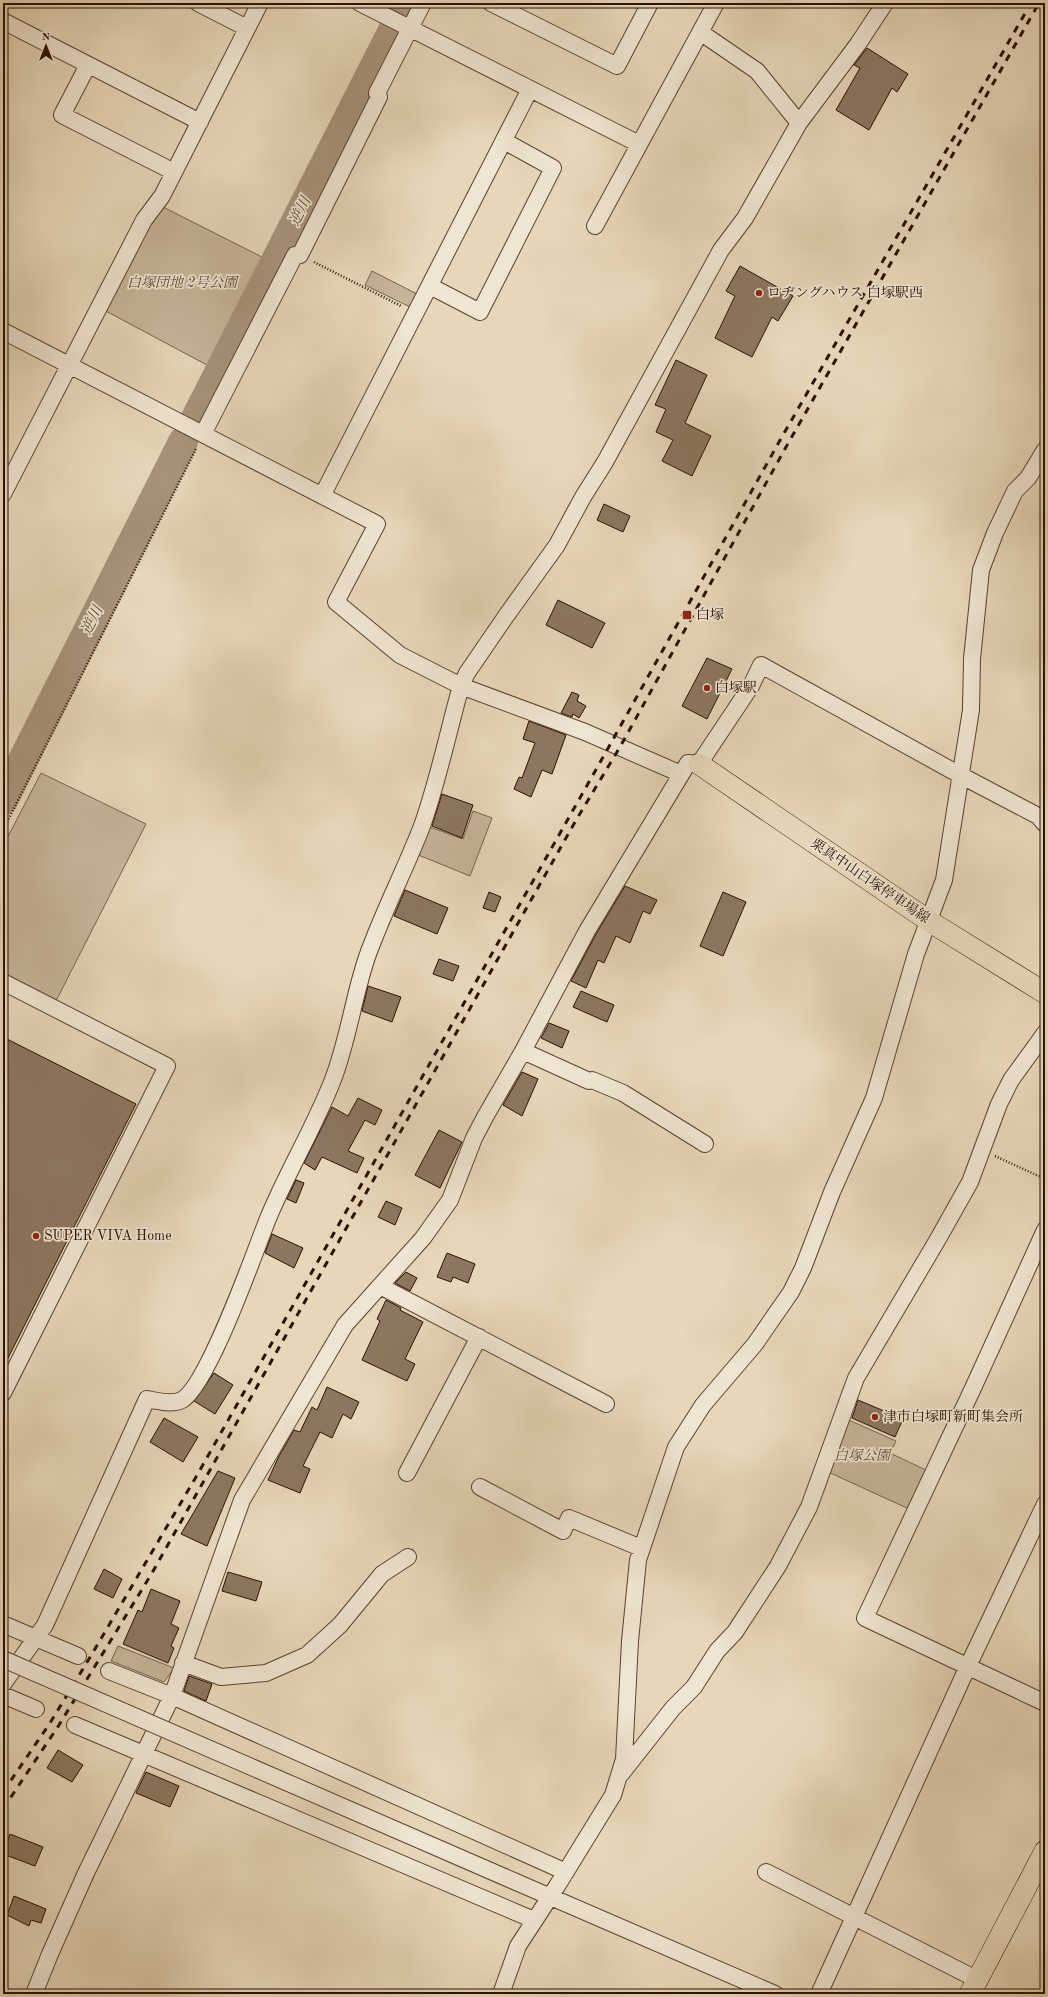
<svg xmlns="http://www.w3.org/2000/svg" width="1048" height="1997" font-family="'Old Standard TT','Noto Serif JP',serif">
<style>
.green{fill:#c7b59a;stroke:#78624d}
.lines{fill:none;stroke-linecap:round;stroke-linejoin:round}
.river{stroke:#a7937a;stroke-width:30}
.building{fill:#8c7760;stroke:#2a1000}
.minor-casing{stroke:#59422e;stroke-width:18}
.major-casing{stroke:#2a1000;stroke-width:22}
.path{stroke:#2a1000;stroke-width:2.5;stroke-dasharray:1 2;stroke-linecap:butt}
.minor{stroke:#efe5d2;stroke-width:16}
.major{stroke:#e7d7b9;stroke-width:21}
.rail{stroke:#2a1000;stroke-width:3;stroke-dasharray:7 7;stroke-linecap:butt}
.minor-bridge-casing{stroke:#59422e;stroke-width:18;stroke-linecap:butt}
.minor-bridge{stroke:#efe5d2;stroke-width:16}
.poi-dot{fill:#8f2418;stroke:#efe5d2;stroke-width:1.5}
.labels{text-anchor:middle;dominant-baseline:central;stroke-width:3.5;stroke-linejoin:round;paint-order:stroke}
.park-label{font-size:14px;font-style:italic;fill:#614a36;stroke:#efe5d2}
.poi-label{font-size:14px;fill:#2a1000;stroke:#efe5d2;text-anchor:start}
.street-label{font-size:14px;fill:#2a1000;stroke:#efe5d2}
.water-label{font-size:15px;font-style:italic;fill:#624b37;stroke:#efe5d2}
</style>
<rect width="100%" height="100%" fill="#e7d7b9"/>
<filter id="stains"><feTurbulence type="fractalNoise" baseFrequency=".005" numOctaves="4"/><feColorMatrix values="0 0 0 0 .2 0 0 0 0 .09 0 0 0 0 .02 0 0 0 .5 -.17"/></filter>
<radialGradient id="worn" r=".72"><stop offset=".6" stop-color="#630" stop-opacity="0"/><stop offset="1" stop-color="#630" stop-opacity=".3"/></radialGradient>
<path class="green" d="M 163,207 L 262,257 L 207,365 L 102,309 L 148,221 Z
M 372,271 L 417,294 L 410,307 L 365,285 Z
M 41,773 L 146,824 L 56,1001 L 3,974 L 3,846 Z
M 473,811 L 492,818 L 470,876 L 416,854 L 427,826 L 463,839 Z
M 844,1418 L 896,1441 L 890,1453 L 928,1471 L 909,1509 L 826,1471 Z
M 118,1646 L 174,1668 L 164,1682 L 111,1661 Z"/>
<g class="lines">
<path class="river" d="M 194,422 L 407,3
M 3,800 L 183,442"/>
</g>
<path class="building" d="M 867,48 L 908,74 L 897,92 L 892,88 L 869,130 L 836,110 L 860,68 L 854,65 Z
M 740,266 L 793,296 L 778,321 L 772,317 L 752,357 L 715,338 L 735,296 L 726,291 Z
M 676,360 L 707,375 L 685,423 L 711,436 L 692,476 L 662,461 L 673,440 L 656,432 L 666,409 L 655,405 Z
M 604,504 L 630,516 L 623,532 L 597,520 Z
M 558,600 L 605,623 L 592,648 L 546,625 Z
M 707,658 L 732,669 L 707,719 L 682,706 Z
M 572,692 L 579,695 L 577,701 L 586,706 L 579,718 L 573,714 L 572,717 L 561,713 Z
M 529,721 L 566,735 L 552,774 L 542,770 L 531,797 L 514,789 L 519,777 L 522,778 L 535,743 L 523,739 Z
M 442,794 L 473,805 L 462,838 L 432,826 Z
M 625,886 L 657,900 L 650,914 L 643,911 L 630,943 L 616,936 L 604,963 L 598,960 L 586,988 L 571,981 L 595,936 Z
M 405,890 L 448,908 L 437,934 L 394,916 Z
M 489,892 L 501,897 L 495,912 L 483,908 Z
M 723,892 L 746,902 L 723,956 L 700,946 Z
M 439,959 L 459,966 L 453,981 L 433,974 Z
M 368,986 L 401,997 L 392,1022 L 362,1011 Z
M 581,991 L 614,1005 L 607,1022 L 573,1007 Z
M 549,1023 L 569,1031 L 562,1048 L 541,1038 Z
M 3,1037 L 136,1104 L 3,1368 Z
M 522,1072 L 538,1079 L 522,1116 L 503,1105 Z
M 358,1098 L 382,1110 L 375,1125 L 365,1120 L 348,1151 L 364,1158 L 357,1173 L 322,1157 L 315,1170 L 304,1163 L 332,1107 L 348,1116 Z
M 439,1130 L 462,1142 L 440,1188 L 415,1175 Z
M 296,1180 L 304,1183 L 296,1203 L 287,1199 Z
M 386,1201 L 402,1208 L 395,1225 L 378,1217 Z
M 272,1234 L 303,1248 L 294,1268 L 265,1253 Z
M 447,1253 L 475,1264 L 468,1283 L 453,1277 L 451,1282 L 437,1277 Z
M 406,1272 L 417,1278 L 410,1291 L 395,1283 Z
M 386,1300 L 401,1308 L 400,1310 L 423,1322 L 405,1359 L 415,1364 L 407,1381 L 362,1360 L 380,1321 L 377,1319 Z
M 214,1373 L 233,1385 L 215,1414 L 194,1401 Z
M 327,1387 L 359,1402 L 351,1419 L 343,1414 L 332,1438 L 320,1432 L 303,1466 L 310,1469 L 300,1493 L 268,1480 L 278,1458 L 294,1430 L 300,1432 L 312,1407 L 317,1410 Z
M 858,1400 L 903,1419 L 895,1437 L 852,1418 Z
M 164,1418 L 198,1437 L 183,1462 L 150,1442 Z
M 218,1471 L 235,1478 L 207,1546 L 181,1534 Z
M 104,1569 L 122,1579 L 113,1598 L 94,1589 Z
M 228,1572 L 262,1582 L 256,1601 L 222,1591 Z
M 151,1589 L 180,1601 L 171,1624 L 179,1628 L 171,1646 L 174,1648 L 168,1663 L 123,1644 L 138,1610 L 142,1612 Z
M 189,1676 L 212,1684 L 206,1701 L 184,1691 Z
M 58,1750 L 83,1765 L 72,1782 L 47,1768 Z
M 146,1772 L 179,1786 L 170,1807 L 136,1793 Z
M 10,1834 L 43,1847 L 35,1866 L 3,1854 Z
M 14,1896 L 46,1909 L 41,1923 L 31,1920 L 29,1926 L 7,1915 Z"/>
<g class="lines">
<g class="minor-casing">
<path id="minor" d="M 198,3 L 247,28
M 360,3 L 639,144
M 491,3 L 617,66 L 650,3
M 3,21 L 200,122
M 700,32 L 757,71 L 799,123
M 88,65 L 62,115 L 174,172
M 595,226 L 716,3
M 430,286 L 480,312 L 553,168 L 504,141
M 3,331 L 377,524 L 336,602 L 400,655 L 461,686 L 585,732 L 681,774
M 203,434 L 295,255 L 300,255 L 379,97 L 377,93 L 423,3
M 3,494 L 144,220 L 162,196 L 260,3
M 322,496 L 530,89
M 3,982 L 167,1066 L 3,1393
M 523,1051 L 589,1081 L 592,1080 L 623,1093 L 705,1144
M 1045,1230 L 974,1386 L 865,1618 L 1045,1703
M 380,1286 L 606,1404
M 407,1473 L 479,1337
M 480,1487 L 563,1531 L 569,1518 L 641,1548
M 3,1624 L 78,1656
M 183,1663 L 221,1677 L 266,1673 L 307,1655 L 340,1625 L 382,1574 L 408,1557
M 109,1671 L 172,1696 L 566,1872
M 3,1684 L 45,1625 L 147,1399 C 157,1401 172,1405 182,1400 C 208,1385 254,1254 267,1221 C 286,1174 313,1130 332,1082 C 348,1042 353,998 367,957 C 383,912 405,870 422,826 C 438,781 448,732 461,686 L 467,673 L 506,616 L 557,545 L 583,497 L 605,462 L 721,250 L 745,218 L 799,123 L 858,44 L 885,3
M 3,1695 L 36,1709
M 75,1725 L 534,1920
M 621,1774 L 673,1708 L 694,1687 L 717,1651 L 735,1632 L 778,1566 L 809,1507 L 856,1378 L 938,1239 L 970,1182 L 999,1104 L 1011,1080 L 1045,1033
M 766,1872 L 978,1980
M 516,1882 L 775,1994
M 34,1994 L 50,1954 L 86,1873 L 172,1696 L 242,1500 L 345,1325 L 423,1238 L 450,1200 L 474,1138 L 485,1117 L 523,1051 L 587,931 L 688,763 L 699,764 L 751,686 L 761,665 L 960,775 L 1038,816 L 1045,824
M 501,1994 L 518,1946 L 557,1886 L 613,1795 L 624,1759 L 630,1641 L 638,1560 L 676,1447 L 703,1405 L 755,1344 L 791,1292 L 803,1268 L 832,1192 L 874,1098 L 916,954 L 944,880 L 971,710 L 972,659 L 981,570 L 995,533 L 1015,491 L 1028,478 L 1045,450
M 819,1994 L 968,1666 L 1045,1504"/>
</g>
<g class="major-casing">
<path id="major" d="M 699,764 L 929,921 L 1045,993
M 970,1994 L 1045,1851"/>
</g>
<path class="path" d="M 314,262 L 401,306
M 3,830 L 196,449
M 995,1156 L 1045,1179"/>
<use href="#minor" class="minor"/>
<use href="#major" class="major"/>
<path class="rail" d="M 3,1792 L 50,1723 L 92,1654 L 196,1477 L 611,743 L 779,442 L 1031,3
M 3,1809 L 59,1725 L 152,1573 L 575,822 L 620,747 L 786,447 L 1039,3"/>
<g class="minor-bridge-casing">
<path id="minor-bridge" d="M 3,1659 L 516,1882"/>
</g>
<use href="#minor-bridge" class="minor-bridge"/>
</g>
<g class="poi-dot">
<circle cx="759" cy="293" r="4"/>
<rect x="682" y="610" width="10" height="10" rx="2"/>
<circle cx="707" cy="688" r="4"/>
<circle cx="36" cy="1236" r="4"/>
<circle cx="875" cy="1417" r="4"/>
</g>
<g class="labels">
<g class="park-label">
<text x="182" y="283">白塚団地 2号公園</text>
<text x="862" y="1456">白塚公園</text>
</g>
<g class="poi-label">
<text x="767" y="293">ロヂングハウス 白塚駅西</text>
<text x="696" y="615">白塚</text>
<text x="715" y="688">白塚駅</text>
<text x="44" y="1236">SUPER VIVA Home</text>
<text x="883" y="1417">津市白塚町新町集会所</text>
</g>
<g class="street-label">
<text transform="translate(870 881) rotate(34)">栗真中山白塚停車場線</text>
</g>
<g class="water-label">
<text transform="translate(301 212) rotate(-63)">逆川</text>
<text transform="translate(93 621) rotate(-63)">逆川</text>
</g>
</g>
<rect width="1048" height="1997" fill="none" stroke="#e7d7b9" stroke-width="16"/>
<rect x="4" y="4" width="1040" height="1989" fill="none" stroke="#2a1000" stroke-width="2"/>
<rect x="8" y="8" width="1032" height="1981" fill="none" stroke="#2a1000"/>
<g transform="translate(46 46)" stroke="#efe5d2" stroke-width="3" paint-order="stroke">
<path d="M0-3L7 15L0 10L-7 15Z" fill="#2a1000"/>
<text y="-6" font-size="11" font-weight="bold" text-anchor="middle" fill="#2a1000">N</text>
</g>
<rect width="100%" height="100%" filter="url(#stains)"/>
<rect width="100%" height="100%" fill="url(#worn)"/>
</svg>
